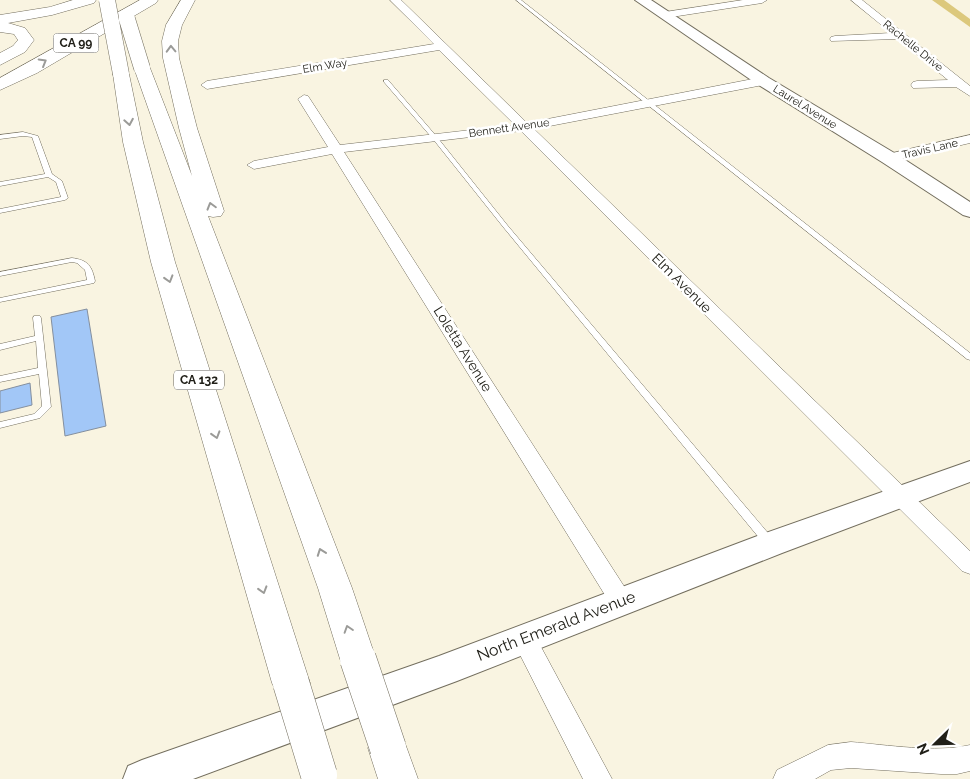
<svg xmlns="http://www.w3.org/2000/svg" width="970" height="779" font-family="Raleway,sans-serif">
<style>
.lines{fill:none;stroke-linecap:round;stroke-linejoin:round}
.canal{fill:#dcc87c;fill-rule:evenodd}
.building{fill:#a2c7f7;stroke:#848f9e}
.lane-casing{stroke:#736e5e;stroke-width:1}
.street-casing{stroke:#736e5e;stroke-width:1}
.secondary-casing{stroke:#736e5e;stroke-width:2}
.highway-casing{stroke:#736e5e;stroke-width:1}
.lane{fill:#fff;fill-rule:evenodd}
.street{fill:#fff;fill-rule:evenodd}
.secondary{fill:#fff;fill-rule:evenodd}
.highway{fill:#fff;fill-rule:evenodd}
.highway-bridge-far1-casing{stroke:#736e5e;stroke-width:17;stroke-linecap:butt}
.highway-bridge-casing{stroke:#736e5e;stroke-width:37;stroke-linecap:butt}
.highway-bridge-far1{stroke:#fff;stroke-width:16}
.highway-bridge{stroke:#fff;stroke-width:36}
.oneway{stroke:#9b9b98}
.labels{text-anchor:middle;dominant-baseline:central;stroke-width:5;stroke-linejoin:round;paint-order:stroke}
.far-street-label{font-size:11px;fill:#212019;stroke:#fff}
.shield{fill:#fff;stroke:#64635e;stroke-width:1}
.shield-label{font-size:12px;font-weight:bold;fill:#212019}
.street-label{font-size:14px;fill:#212019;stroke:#fff}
.near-street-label{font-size:16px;fill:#212019;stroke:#fff}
</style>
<rect width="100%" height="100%" fill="#f9f4e1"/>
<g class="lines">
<path class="canal" d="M 932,0 L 944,0 L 970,19 L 970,27 Z"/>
</g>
<path class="building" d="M 87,309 L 106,426 L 65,436 L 51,317 Z
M 30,383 L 32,405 L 0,413 L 0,391 Z"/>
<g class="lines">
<g class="lane-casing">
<path id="lane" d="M 516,0 L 521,0 L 970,353 L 970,360 L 967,359 Z
M 384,80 L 388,80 L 437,137 L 508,226 L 773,539 L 774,542 L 773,545 L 769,546 L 765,545 L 504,228 L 433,139 L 384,82 Z
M 23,132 L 38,136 L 52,174 L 62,181 L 68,198 L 65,200 L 0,213 L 0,209 L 61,197 L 56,182 L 48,177 L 0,186 L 0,182 L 45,174 L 32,137 L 23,136 L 0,139 L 0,135 Z
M 72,258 C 88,260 92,266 95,281 L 94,283 L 0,302 L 0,298 L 87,280 L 85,270 L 77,263 L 72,262 L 0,276 L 0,272 Z
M 34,316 L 40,316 L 41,318 L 51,407 L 40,418 L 0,428 L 0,422 L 34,414 L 42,406 L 39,374 L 0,382 L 0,376 L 38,368 L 36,341 L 0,350 L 0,344 L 35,336 L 33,318 Z"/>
</g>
<g class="street-casing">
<path id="street" d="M 390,0 L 401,0 L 527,123 L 763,77 L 767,79 L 769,81 L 763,85 L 534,129 L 970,551 L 970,574 L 962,571 L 521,131 L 344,152 L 629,594 L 633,601 L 629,608 L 621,611 L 613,608 L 332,154 L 254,169 L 247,165 L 254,161 L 328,147 L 298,99 L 304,95 L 308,96 L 340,145 L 515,125 L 439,50 L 207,89 L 201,85 L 207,81 L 434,44 Z
M 743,0 L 767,0 L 762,3 L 665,18 L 660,15 L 665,12 Z
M 851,0 L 862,0 L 970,86 L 970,96 L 956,87 L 913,88 L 911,85 L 913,82 L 917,81 L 948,80 L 898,39 L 831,41 L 830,39 L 831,37 L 835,36 L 891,33 Z
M 970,135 L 970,143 L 889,162 L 882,158 L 884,155 Z
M 524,629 L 533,632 L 612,779 L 583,779 L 512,639 L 515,632 Z
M 851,742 C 887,745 936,753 970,745 L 970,771 L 957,774 L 941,774 L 851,768 L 831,770 L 815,779 L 773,779 L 777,770 L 828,745 Z"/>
</g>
<g class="secondary-casing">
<path id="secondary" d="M 635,0 L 651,0 L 769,78 L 896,154 L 970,202 L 970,217 L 963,215 L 882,162 L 757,84 Z
M 970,461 L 970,482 L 782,553 L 457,681 L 193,779 L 123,779 L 128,766 L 142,760 L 439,656 L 760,535 Z"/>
</g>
<g class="highway-casing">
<path id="highway" d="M 73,0 L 96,0 L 94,3 L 52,15 L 8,23 L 25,28 L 34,40 L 25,52 L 0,65 L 0,53 L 13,46 L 18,40 L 14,34 L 0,32 L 0,15 L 50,7 Z
M 140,0 L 158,0 L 156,3 L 37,73 L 0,90 L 0,78 Z
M 181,0 L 195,0 L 182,25 L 178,41 L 179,58 L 197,128 L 224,211 L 221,216 L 213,217 L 208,216 L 352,588 L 376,659 L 371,670 L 358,675 L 345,670 L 340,659 L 318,588 L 134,68 L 136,64 L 148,64 L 150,68 L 192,176 L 179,128 L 163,58 L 162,41 L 166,25 Z
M 121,69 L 127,70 L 129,74 L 143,142 L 175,262 L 310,683 L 304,695 L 291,700 L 278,695 L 272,683 L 151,262 L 123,142 L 113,74 L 115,70 Z
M 388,729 L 402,735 L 418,779 L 378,779 L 368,748 L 374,735 Z"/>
</g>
<use href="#lane" class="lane"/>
<use href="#street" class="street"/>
<use href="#secondary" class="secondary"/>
<use href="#highway" class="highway"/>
<g class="highway-bridge-far1-casing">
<path id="highway-bridge-far1" d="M 107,0 L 121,74
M 127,19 L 142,68"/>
</g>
<g class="highway-bridge-casing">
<path id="highway-bridge" d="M 358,659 L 388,748
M 291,683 L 319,775"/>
</g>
<use href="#highway-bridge-far1" class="highway-bridge-far1"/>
<use href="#highway-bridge" class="highway-bridge"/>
</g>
<defs><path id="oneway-chevron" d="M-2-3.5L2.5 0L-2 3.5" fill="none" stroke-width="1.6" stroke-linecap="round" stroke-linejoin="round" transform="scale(1.25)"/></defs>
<g class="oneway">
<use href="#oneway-chevron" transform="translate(171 49) rotate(-92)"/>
<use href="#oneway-chevron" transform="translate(43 62) rotate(-30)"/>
<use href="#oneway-chevron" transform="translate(129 122) rotate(80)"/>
<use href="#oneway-chevron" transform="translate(211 206) rotate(-106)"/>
<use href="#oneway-chevron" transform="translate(169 279) rotate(73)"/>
<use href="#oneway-chevron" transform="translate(216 435) rotate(73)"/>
<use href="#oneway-chevron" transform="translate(321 552) rotate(-110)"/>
<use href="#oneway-chevron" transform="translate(263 590) rotate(73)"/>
<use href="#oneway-chevron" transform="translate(348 629) rotate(-108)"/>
</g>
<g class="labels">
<g class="far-street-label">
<text transform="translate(913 46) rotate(39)">Rachelle Drive</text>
<text transform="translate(325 66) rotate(-9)">Elm Way</text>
<text transform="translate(805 107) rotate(32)">Laurel Avenue</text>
<text transform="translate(509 128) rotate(-8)">Bennett Avenue</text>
<text transform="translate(930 149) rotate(-13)">Travis Lane</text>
</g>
<g class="shield">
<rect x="53.5" y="33.5" width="45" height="19" rx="4"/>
<rect x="174" y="370.5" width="50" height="19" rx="4"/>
</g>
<g class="shield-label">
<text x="76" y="43">CA 99</text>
<text x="199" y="380">CA 132</text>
</g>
<g class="street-label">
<text transform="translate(682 283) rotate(45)">Elm Avenue</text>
<text transform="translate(463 349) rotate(58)">Loletta Avenue</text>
</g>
<g class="near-street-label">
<text transform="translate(556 626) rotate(-21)">North Emerald Avenue</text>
</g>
</g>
<g transform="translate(935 744) rotate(247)" stroke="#ffffff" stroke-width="4" paint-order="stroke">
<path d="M0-4L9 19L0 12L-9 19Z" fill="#212019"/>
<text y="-8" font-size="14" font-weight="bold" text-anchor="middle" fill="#212019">N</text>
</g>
</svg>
